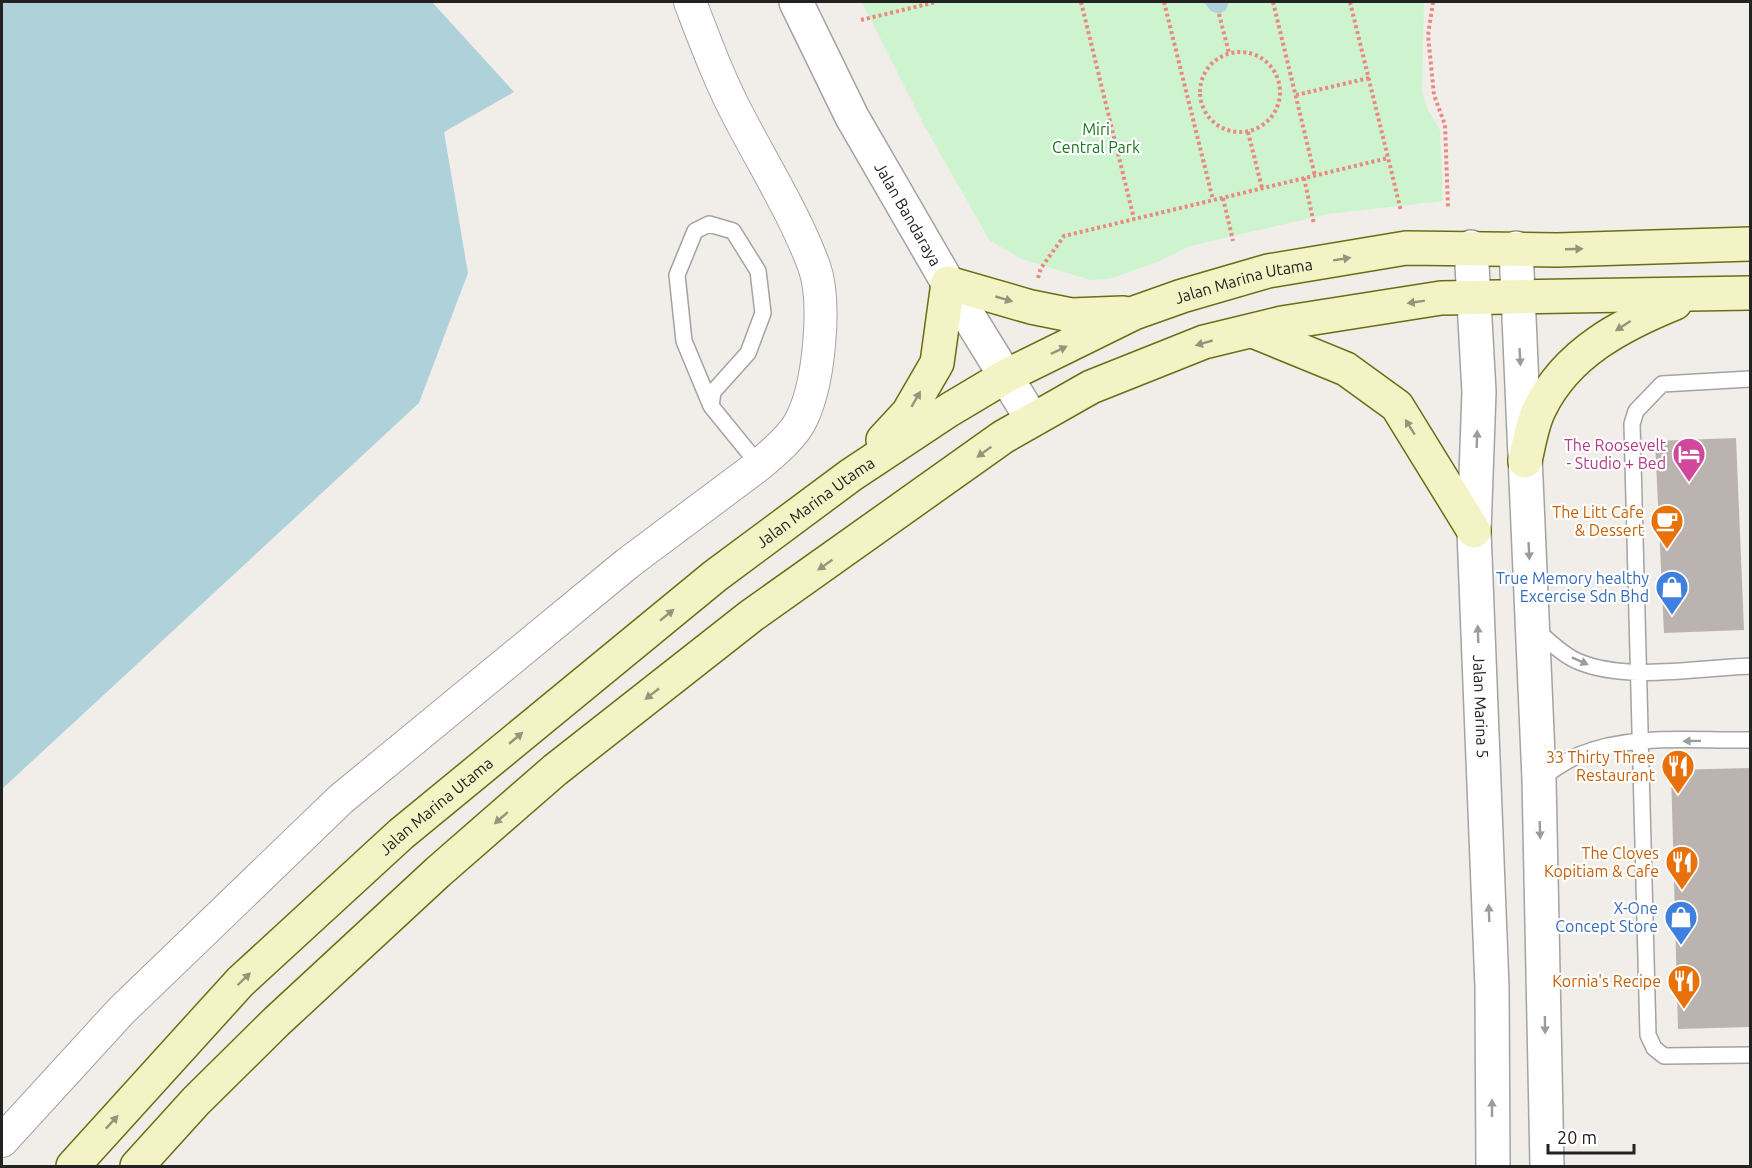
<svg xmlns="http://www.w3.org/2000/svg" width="1752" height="1168" font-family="Ubuntu,sans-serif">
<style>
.park{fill:#cdf4cf}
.water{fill:#afd1d9}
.building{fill:#bab3af}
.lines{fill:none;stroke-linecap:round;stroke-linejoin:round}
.service-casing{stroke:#a3a3a3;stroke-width:18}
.minor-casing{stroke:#a3a3a3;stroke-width:34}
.tertiary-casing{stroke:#a3a3a3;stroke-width:36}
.secondary-casing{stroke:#686f12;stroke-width:36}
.path{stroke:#eb8880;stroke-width:4;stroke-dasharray:3 3;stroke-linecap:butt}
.service{stroke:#fff;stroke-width:15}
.minor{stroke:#fff;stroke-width:32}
.tertiary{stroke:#fff;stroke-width:33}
.secondary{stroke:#f3f3c5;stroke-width:33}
.oneway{fill:#95957c}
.oneway2{fill:#9c9c9c}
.labels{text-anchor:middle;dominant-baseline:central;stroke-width:4.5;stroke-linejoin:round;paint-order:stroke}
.park-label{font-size:16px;fill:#19761e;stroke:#fff}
.street-label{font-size:16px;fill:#222;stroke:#fff}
.hotel-label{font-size:16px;fill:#b23c85;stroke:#fff;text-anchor:end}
.food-label{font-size:16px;fill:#c56008;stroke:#fff;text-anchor:end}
.shop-label{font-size:16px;fill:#366cbe;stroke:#fff;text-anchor:end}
</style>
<rect width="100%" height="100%" fill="#f1eeea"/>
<path class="park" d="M 862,2 L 1424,2 L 1422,92 L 1428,110 L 1440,130 L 1443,201 L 1328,214 L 1190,246 L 1160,261 L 1109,279 L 1090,280 L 1022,259 L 990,241 L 925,127 Z"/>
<path class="water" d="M 2,2 L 432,2 L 514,92 L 444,132 L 468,273 L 419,403 L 2,789 Z
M 1204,2 L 1229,2 L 1226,10 L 1219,14 L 1211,11 Z"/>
<path class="building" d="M 1736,438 L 1744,630 L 1664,633 L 1655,441 Z
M 1750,768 L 1750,1027 L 1678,1029 L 1671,770 Z"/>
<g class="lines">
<g class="service-casing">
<path id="service" d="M 1750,379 L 1662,384 L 1636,411 L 1632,424 L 1648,1035 L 1654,1048 L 1664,1056 L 1750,1055
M 711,406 L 684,341 L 677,275 L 695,231 L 709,224 L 733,231 L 758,271 L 763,313 L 748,353 L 713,392 L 711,406 L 759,465
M 1533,627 C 1546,638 1561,654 1577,661 C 1625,682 1698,668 1750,666
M 1539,779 C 1552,771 1565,761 1579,755 C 1632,733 1694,741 1750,740"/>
</g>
<g class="minor-casing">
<path id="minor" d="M 2,1141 L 121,1011 L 341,799 L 628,563 L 759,465 C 774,452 794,436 802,418 C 819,383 827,302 814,266 C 795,215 765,167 740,119 C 720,82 705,41 690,2"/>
</g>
<g class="tertiary-casing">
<g id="tertiary">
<path id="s1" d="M 796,2 L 852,117 L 948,283 L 1032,419"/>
<path id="s2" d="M 1471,247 L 1479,392 L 1474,531 L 1492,987 L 1493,1166"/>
<path d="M 1516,248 L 1539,779 L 1547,1166"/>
</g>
</g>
<g class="secondary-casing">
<g id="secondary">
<path d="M 1253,331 L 1346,369 L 1397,406 L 1474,531"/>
<path d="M 883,440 L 908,413 L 937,363 L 948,283 L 1031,307 L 1071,315 L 1123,313"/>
<path d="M 1525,461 C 1529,444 1532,423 1540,408 C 1567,353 1621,325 1675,303"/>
<path id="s3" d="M 73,1166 L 240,982 L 401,834 L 715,576 L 851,475 L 949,410 L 1006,376 L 1134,313 L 1182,296 L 1268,271 L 1406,248 L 1557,250 L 1750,244"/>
<path d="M 137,1166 L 196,1101 L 276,1022 L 438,872 L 555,770 L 751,616 L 1003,437 L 1091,387 L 1204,342 L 1282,323 L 1441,298 L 1750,293"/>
</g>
</g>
<path class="path" d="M 1081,2 L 1134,219
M 1164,2 L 1213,200
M 1273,2 L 1315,176
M 1350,2 L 1401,211
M 1433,2 L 1428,35 L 1434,95 L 1445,125 L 1448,207
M 1219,14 L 1229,53
M 861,20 L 936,2
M1200 92a40 40 0 1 1 80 0a40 40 0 1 1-80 0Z
M 1296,95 L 1369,78
M 1248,132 L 1262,188
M 1304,178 L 1314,224
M 1223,198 L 1233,241
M 1038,278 L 1041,268 L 1064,236 L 1388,158"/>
<use href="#service" class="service"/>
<use href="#minor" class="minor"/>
<use href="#tertiary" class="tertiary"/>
<use href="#secondary" class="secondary"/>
</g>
<defs><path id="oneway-solid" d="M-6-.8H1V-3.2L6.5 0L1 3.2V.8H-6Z" transform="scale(1.5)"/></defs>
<g class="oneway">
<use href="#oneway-solid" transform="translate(1574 249) rotate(-2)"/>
<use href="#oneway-solid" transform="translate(1342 259) rotate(-9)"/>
<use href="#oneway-solid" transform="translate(1004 299) rotate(16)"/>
<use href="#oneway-solid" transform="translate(1416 302) rotate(171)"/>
<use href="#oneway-solid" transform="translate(1623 326) rotate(147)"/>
<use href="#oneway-solid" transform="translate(1204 343) rotate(164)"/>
<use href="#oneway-solid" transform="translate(1059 350) rotate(-26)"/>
<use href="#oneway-solid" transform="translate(916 399) rotate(-60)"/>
<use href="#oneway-solid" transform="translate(1410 427) rotate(-122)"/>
<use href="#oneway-solid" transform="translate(984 452) rotate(144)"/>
<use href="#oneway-solid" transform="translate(825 565) rotate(145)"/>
<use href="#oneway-solid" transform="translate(667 615) rotate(-39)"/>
<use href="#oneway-solid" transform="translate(652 694) rotate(142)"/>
<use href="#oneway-solid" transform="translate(516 738) rotate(-40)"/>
<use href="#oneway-solid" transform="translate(501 818) rotate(139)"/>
<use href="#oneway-solid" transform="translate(244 979) rotate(-44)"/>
<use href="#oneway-solid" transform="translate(112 1122) rotate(-47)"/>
</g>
<g class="oneway2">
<use href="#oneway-solid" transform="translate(1520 357) rotate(87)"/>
<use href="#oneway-solid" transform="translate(1477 439) rotate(-88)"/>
<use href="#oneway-solid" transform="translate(1529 551) rotate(87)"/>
<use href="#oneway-solid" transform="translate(1478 634) rotate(-92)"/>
<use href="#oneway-solid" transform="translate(1580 661) rotate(24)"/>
<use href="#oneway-solid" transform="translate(1692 741) rotate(179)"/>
<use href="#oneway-solid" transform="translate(1540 830) rotate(88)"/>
<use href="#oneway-solid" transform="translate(1489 913) rotate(-92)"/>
<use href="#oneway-solid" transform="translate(1545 1025) rotate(89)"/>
<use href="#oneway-solid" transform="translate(1492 1108) rotate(-90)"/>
</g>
<defs>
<g id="hotel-pin" transform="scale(1.725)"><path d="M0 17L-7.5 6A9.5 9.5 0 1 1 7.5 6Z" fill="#d1479c" stroke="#fff"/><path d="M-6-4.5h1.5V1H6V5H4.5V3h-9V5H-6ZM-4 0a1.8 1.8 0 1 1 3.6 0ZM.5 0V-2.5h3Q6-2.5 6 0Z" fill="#fff"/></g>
<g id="cafe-pin" transform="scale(1.725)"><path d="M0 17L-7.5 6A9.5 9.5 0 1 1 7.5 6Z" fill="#e8710a" stroke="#fff"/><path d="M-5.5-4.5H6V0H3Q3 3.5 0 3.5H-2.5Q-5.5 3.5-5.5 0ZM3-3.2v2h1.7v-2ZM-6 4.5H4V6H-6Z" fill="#fff"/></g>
<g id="shop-pin" transform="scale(1.725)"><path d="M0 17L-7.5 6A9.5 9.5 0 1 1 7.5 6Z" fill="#3f7fe0" stroke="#fff"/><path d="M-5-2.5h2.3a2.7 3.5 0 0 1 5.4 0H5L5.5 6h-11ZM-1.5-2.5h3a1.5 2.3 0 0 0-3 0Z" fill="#fff"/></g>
<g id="restaurant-pin" transform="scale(1.725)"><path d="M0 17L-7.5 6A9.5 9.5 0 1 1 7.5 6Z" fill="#e8710a" stroke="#fff"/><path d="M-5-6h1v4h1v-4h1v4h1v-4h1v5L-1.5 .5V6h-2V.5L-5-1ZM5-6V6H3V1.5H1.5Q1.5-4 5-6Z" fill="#fff"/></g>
</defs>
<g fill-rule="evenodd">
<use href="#hotel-pin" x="1689" y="454"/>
<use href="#cafe-pin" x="1667" y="521"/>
<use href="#shop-pin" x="1672" y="587"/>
<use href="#restaurant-pin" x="1678" y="766"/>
<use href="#restaurant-pin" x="1682" y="862"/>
<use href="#shop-pin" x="1681" y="917"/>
<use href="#restaurant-pin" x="1684" y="981"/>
</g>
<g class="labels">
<g class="park-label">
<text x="1096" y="129">Miri<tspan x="1096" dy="18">Central Park</tspan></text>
</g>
<g class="street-label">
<text stroke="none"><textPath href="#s1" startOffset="240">Jalan Bandaraya</textPath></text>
<text stroke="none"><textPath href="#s3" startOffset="1484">Jalan Marina Utama</textPath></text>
<text stroke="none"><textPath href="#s3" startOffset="998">Jalan Marina Utama</textPath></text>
<text stroke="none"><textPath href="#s2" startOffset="460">Jalan Marina 5</textPath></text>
<text stroke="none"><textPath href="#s3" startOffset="512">Jalan Marina Utama</textPath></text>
</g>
<g class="hotel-label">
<text x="1666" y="445">The Roosevelt<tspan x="1666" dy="18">- Studio + Bed</tspan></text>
</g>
<g class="food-label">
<text x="1644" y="512">The Litt Cafe<tspan x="1644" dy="18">&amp; Dessert</tspan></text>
<text x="1655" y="757">33 Thirty Three<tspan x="1655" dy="18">Restaurant</tspan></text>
<text x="1659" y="853">The Cloves<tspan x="1659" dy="18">Kopitiam &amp; Cafe</tspan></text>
<text x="1661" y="981">Kornia's Recipe</text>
</g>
<g class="shop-label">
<text x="1649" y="578">True Memory healthy<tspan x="1649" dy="18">Excercise Sdn Bhd</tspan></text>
<text x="1658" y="908">X-One<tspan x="1658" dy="18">Concept Store</tspan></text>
</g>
</g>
<rect width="1752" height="1168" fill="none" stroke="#222222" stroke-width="6"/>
<path d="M1548 1144v9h86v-9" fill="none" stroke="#222222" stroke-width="3"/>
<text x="1557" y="1144" font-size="18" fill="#222222" stroke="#ffffff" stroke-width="4.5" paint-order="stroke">20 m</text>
</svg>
